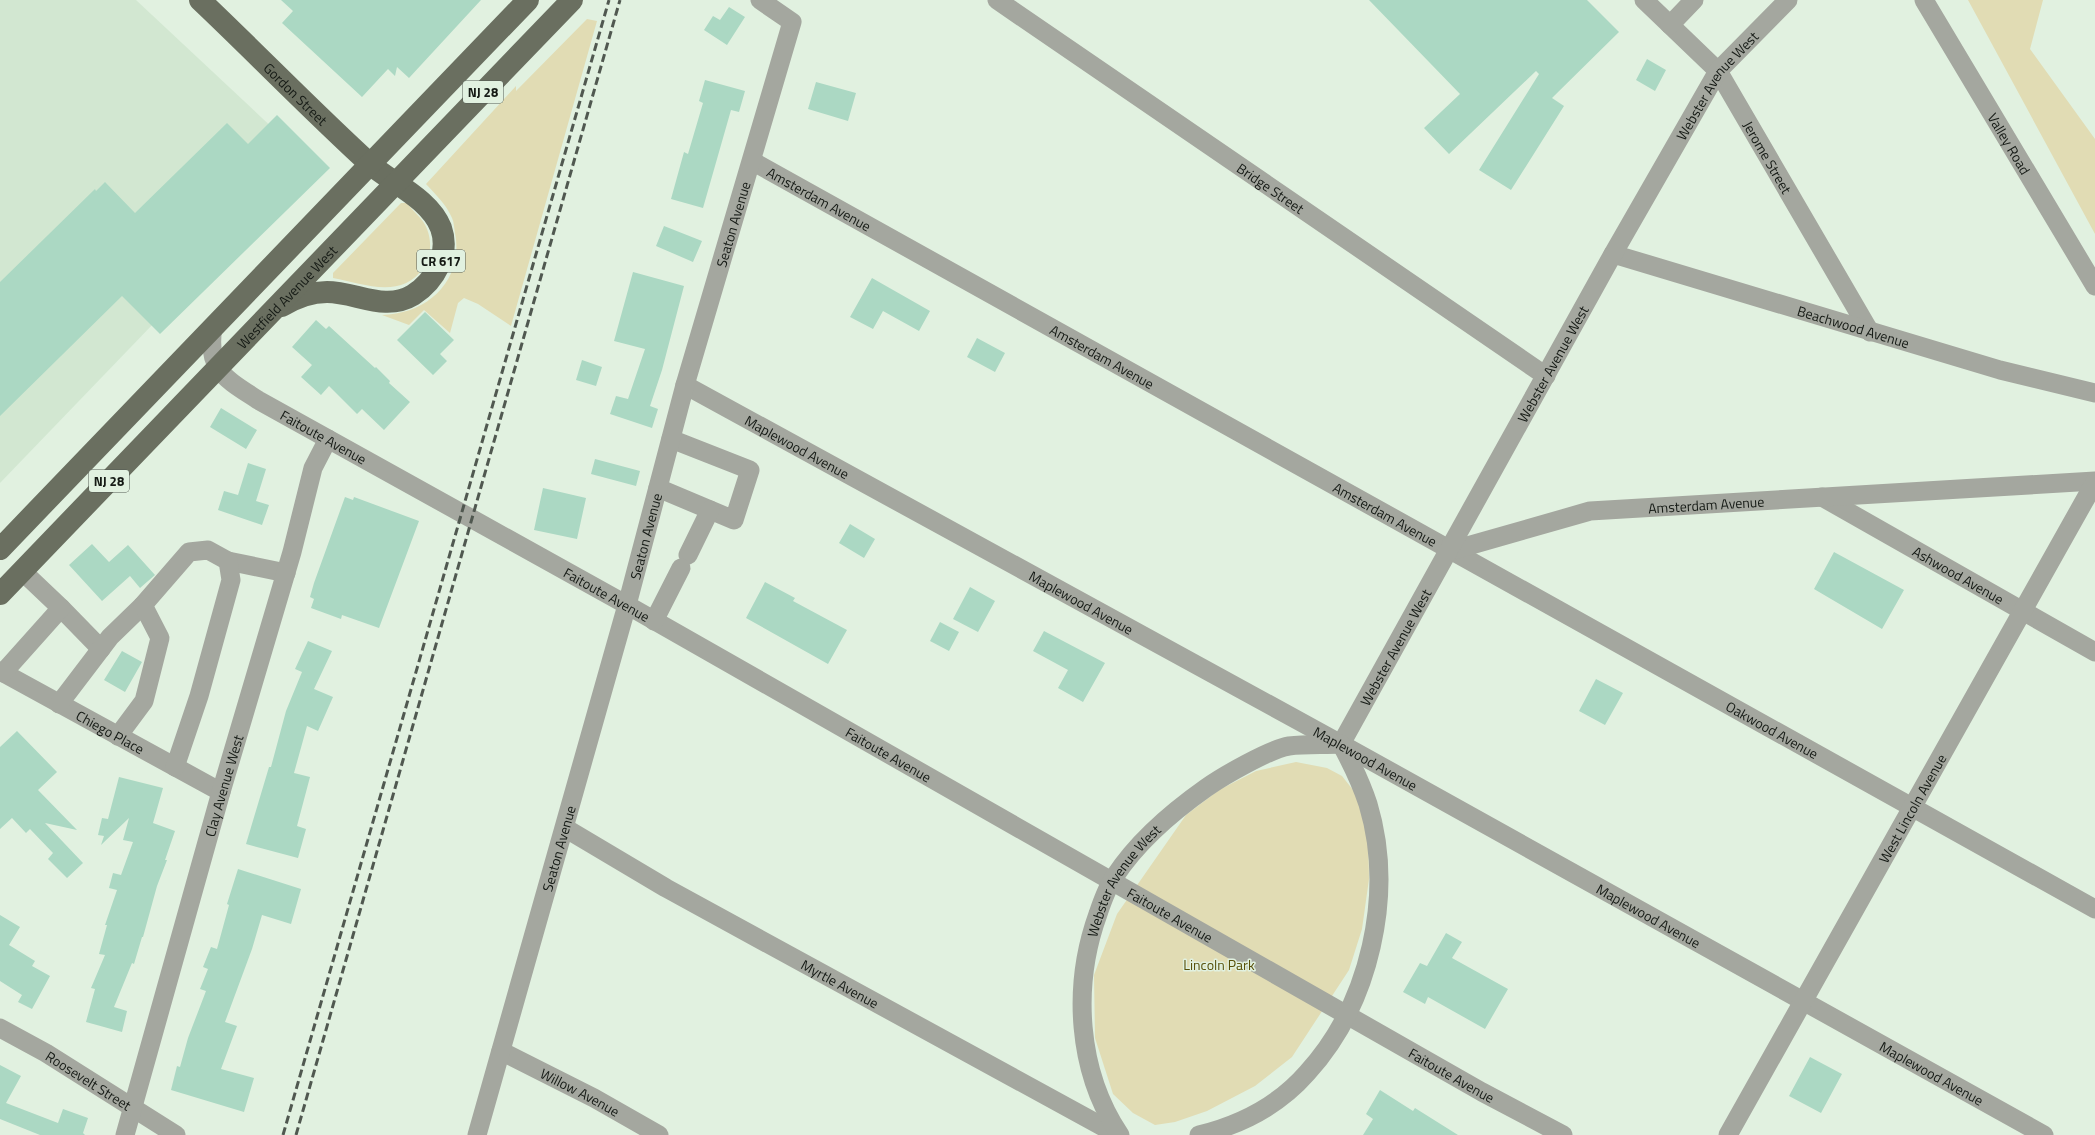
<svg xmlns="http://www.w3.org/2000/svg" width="2095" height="1135" font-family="'Titillium Web',sans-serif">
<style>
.built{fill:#d2e7d1}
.green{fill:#e1dcb4}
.building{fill:#abd8c3}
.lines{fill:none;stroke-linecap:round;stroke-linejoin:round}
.minor{stroke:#a4a79f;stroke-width:19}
.major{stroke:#6a6f60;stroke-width:22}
.rail{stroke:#505850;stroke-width:3;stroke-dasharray:8 4;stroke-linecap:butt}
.labels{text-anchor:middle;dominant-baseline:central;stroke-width:3;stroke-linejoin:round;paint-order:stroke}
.shield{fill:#e1f1e0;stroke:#525a52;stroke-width:1}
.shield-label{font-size:13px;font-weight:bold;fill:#151a15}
.street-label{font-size:14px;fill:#151a15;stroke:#e1f1e0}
.park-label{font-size:14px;fill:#574f08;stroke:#e1f1e0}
</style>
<rect width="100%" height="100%" fill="#e1f1e0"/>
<path class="built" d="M 0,0 L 136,0 L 309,162 L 0,483 Z"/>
<path class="green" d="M 1968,0 L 2043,0 L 2030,49 L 2095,139 L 2095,234 Z
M 587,19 L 597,21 L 511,326 L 478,304 L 464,298 L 458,303 L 450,333 L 424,310 L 409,325 L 382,315 C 428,314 464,280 455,233 C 454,228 454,222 452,218 C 446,204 436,195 426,184 L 516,86 L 516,91 Z
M 401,203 L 407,203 C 413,212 423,218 427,229 C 432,242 431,256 424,267 C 402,300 364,284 333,278 L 333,273 Z
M 1296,762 L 1327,768 L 1342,776 L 1357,795 L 1368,825 L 1369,879 L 1362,929 L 1349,970 L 1292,1057 L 1255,1086 L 1207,1111 L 1175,1122 L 1155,1125 L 1133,1113 L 1113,1094 L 1095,1038 L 1094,975 L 1117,914 L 1186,815 L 1219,790 L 1256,771 Z"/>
<path class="building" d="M 281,0 L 481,0 L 409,78 L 397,67 L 395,76 L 388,69 L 362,97 L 282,23 L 293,11 Z
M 1369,0 L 1587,0 L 1619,32 L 1552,98 L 1564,106 L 1511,190 L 1479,170 L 1539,74 L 1536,71 L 1449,154 L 1424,128 L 1460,94 Z
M 729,7 L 745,17 L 727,45 L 704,30 L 713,16 L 720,20 Z
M 1647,59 L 1666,70 L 1655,91 L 1636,80 Z
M 705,80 L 745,91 L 739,112 L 731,110 L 703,208 L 671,199 L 684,152 L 688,154 L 703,103 L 699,101 Z
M 816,82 L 856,93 L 848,121 L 808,109 Z
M 277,115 L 330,168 L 160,334 L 122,296 L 0,416 L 0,282 L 95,189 L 96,191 L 105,182 L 135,213 L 227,123 L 248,144 Z
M 664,226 L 702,241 L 693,262 L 656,246 Z
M 633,272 L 684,286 L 662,370 L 650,406 L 658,409 L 652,428 L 610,414 L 616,396 L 628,399 L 645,349 L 614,341 Z
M 872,278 L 930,311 L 919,331 L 883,311 L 873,329 L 850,317 Z
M 425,312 L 454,340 L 440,354 L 447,361 L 433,375 L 397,340 Z
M 316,320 L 326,329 L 329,326 L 375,368 L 376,367 L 390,381 L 389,383 L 410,402 L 384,430 L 362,409 L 357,414 L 329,386 L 321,395 L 301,377 L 312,365 L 292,347 Z
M 977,338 L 1005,353 L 995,372 L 967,357 Z
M 582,360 L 602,367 L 596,386 L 576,380 Z
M 221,408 L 257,430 L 246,449 L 210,427 Z
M 595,459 L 640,471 L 636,486 L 591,474 Z
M 248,463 L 266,469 L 256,501 L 269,505 L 262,525 L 218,510 L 224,491 L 238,495 Z
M 543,488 L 586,498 L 577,539 L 534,530 Z
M 345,497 L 353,500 L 354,497 L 419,521 L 379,628 L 342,615 L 341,619 L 311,608 L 314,599 L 310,597 L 314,583 Z
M 850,524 L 875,539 L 864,558 L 839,543 Z
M 92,544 L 109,562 L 128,545 L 155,575 L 140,588 L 130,576 L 102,601 L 69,565 Z
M 1834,552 L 1904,590 L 1882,629 L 1814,589 Z
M 765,582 L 795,598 L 793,601 L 847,630 L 828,664 L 746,618 Z
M 970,587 L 995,601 L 978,632 L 953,619 Z
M 940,622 L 959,632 L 949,651 L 930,641 Z
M 1044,631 L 1105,663 L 1083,702 L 1058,688 L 1068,670 L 1033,651 Z
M 308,641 L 332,651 L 314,689 L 333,697 L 318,731 L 307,726 L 294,773 L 310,777 L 297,826 L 306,829 L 298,858 L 246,844 L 269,767 L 271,767 L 286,711 L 302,672 L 295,669 Z
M 122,651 L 142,662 L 125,692 L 104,680 Z
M 1596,679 L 1623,693 L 1605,725 L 1579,711 Z
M 17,731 L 57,772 L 38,790 L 77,830 L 45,823 L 83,863 L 67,878 L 48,859 L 53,853 L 30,829 L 26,833 L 12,818 L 0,829 L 0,747 Z
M 119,777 L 163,788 L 153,823 L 175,831 L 165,860 L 167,860 L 157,886 L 143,937 L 142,937 L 134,964 L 132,963 L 114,1007 L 127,1011 L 122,1032 L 86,1022 L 95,989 L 91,988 L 105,955 L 99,954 L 107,925 L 105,925 L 117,890 L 109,888 L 113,873 L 121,875 L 133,842 L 123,840 L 129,818 L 101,845 L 104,836 L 98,835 L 102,818 L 108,819 Z
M 238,869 L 301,889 L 291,924 L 262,915 L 252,949 L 225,1022 L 237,1026 L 221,1069 L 254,1078 L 244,1112 L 171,1090 L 177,1066 L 180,1067 L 188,1038 L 206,991 L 200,989 L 208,969 L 203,967 L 211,947 L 217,949 L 229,905 L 227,904 Z
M 0,915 L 20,927 L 9,945 L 35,961 L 32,966 L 50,976 L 32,1009 L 18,1002 L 22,995 L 0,981 Z
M 1446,933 L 1462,942 L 1452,958 L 1508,989 L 1485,1029 L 1428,997 L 1425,1004 L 1403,992 L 1420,963 L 1427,966 Z
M 1810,1057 L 1842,1074 L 1821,1113 L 1789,1096 Z
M 0,1065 L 21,1076 L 6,1103 L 58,1123 L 63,1109 L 88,1118 L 83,1133 L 85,1135 L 40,1135 L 0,1119 Z
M 1380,1090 L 1413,1111 L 1415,1108 L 1458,1135 L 1363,1135 L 1373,1119 L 1366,1114 Z"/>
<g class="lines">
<g class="minor">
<path id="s1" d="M 997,0 L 1546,376"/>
<path id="s2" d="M 1644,0 L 1718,71 L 1870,332"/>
<path id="s3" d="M 1924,0 L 2095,286"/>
<path d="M 1670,25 L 1694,0"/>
<path id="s4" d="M 752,161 L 2095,909"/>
<path id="s5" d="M 1613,254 L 2000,370 L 2095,393"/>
<path id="s6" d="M 213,327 C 206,370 226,379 258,400 L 627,605 L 1482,1092 L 1563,1135"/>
<path id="s7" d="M 685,385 L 1341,744 L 2044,1135"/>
<path d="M 658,488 L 734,520 L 750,470 L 671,439"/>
<path id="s8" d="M 1822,497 L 2095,652"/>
<path id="s9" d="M 1450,551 L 1590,511 L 2095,481"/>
<path d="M 688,555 L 710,510"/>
<path d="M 228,561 L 286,573"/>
<path d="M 61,608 L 101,649"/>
<path d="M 654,621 L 681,568"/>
<path id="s10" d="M 0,671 L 221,792"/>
<path d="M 3,673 L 61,608 L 22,571"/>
<path d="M 59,704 L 110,637 L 143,605 L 189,552 L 208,550 L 228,561 L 231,580 L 199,696 L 175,767"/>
<path d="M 118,736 L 144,701 L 160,638 L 143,605"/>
<path id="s11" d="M 1341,744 L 1613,254 L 1718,71 L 1788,0"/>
<path id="s12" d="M 565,828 L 666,888 L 1118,1135"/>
<path id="s13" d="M 0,1028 L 46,1053 L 176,1135"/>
<path id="s14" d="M 501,1051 L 594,1098 L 659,1135"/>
<path id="s15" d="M 125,1135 L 221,792 L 292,552 L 313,468 L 328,439"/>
<path id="s16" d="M 477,1135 L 627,605 L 685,385 L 792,22 L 760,0"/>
<path id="s17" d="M 1120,1135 C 1077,1071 1072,986 1098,914 C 1102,902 1107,887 1115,876 C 1138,841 1172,812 1206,788 C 1223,776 1270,749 1289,746 C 1306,744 1324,745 1341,744"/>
<path d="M 1199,1135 C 1240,1125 1279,1105 1307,1073 C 1370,1004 1395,894 1368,804 C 1361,783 1352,764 1341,744"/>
<path id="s18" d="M 1728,1135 L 2095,482"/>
</g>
<g class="major">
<path id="s19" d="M 200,0 C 257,54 312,111 370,164 C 392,183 430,199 441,228 C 450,254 435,281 413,295 C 385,312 356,292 327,292 C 311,292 295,298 282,306"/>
<path d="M 0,549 L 528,0"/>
<path id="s20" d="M 0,594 L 572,0"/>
</g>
<path class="rail" d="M 283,1135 L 609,0
M 296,1135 L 620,0"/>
</g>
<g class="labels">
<g class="shield">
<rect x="463" y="81" width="40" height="22" rx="3"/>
<rect x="417" y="250" width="48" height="22" rx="3"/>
<rect x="89" y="470" width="40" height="22" rx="3"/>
</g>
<g class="shield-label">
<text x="483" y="92">NJ 28</text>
<text x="441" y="261">CR 617</text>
<text x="109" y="481">NJ 28</text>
</g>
<g class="street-label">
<text stroke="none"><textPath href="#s11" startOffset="759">Webster Avenue West</textPath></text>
<text stroke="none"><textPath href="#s19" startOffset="134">Gordon Street</textPath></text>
<text stroke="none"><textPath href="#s3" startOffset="167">Valley Road</textPath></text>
<text stroke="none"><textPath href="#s2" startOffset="202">Jerome Street</textPath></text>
<text stroke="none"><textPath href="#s1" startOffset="332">Bridge Street</textPath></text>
<text stroke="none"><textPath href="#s4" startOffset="77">Amsterdam Avenue</textPath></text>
<text stroke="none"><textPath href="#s16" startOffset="946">Seaton Avenue</textPath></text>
<text stroke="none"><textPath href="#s20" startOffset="413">Westfield Avenue West</textPath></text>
<text stroke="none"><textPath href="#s5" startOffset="251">Beachwood Avenue</textPath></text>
<text stroke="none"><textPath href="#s4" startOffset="401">Amsterdam Avenue</textPath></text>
<text stroke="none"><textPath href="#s11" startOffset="435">Webster Avenue West</textPath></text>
<text stroke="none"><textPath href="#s6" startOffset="169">Faitoute Avenue</textPath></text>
<text stroke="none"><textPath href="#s7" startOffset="128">Maplewood Avenue</textPath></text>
<text stroke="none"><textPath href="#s9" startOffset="262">Amsterdam Avenue</textPath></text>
<text stroke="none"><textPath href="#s4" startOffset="725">Amsterdam Avenue</textPath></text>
<text stroke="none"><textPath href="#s16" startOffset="622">Seaton Avenue</textPath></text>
<text stroke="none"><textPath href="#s8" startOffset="157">Ashwood Avenue</textPath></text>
<text stroke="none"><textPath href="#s6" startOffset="493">Faitoute Avenue</textPath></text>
<text stroke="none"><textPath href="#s7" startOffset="452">Maplewood Avenue</textPath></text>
<text stroke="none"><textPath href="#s11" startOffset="111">Webster Avenue West</textPath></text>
<text stroke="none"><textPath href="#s4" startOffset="1168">Oakwood Avenue</textPath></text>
<text stroke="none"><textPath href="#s10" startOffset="126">Chiego Place</textPath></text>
<text stroke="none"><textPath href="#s6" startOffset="817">Faitoute Avenue</textPath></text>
<text stroke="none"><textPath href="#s7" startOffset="776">Maplewood Avenue</textPath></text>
<text stroke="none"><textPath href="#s15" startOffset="363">Clay Avenue West</textPath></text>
<text stroke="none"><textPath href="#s18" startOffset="375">West Lincoln Avenue</textPath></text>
<text stroke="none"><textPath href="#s16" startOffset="298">Seaton Avenue</textPath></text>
<text stroke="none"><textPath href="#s17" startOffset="272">Webster Avenue West</textPath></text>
<text stroke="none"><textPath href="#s6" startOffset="1141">Faitoute Avenue</textPath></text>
<text stroke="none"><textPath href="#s7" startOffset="1100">Maplewood Avenue</textPath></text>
<text stroke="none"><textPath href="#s12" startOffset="316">Myrtle Avenue</textPath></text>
<text stroke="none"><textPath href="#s7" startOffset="1424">Maplewood Avenue</textPath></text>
<text stroke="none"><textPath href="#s6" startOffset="1465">Faitoute Avenue</textPath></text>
<text stroke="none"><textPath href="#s13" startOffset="103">Roosevelt Street</textPath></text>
<text stroke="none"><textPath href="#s14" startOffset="89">Willow Avenue</textPath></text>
</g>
<g class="park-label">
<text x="1219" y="964">Lincoln Park</text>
</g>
</g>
</svg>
